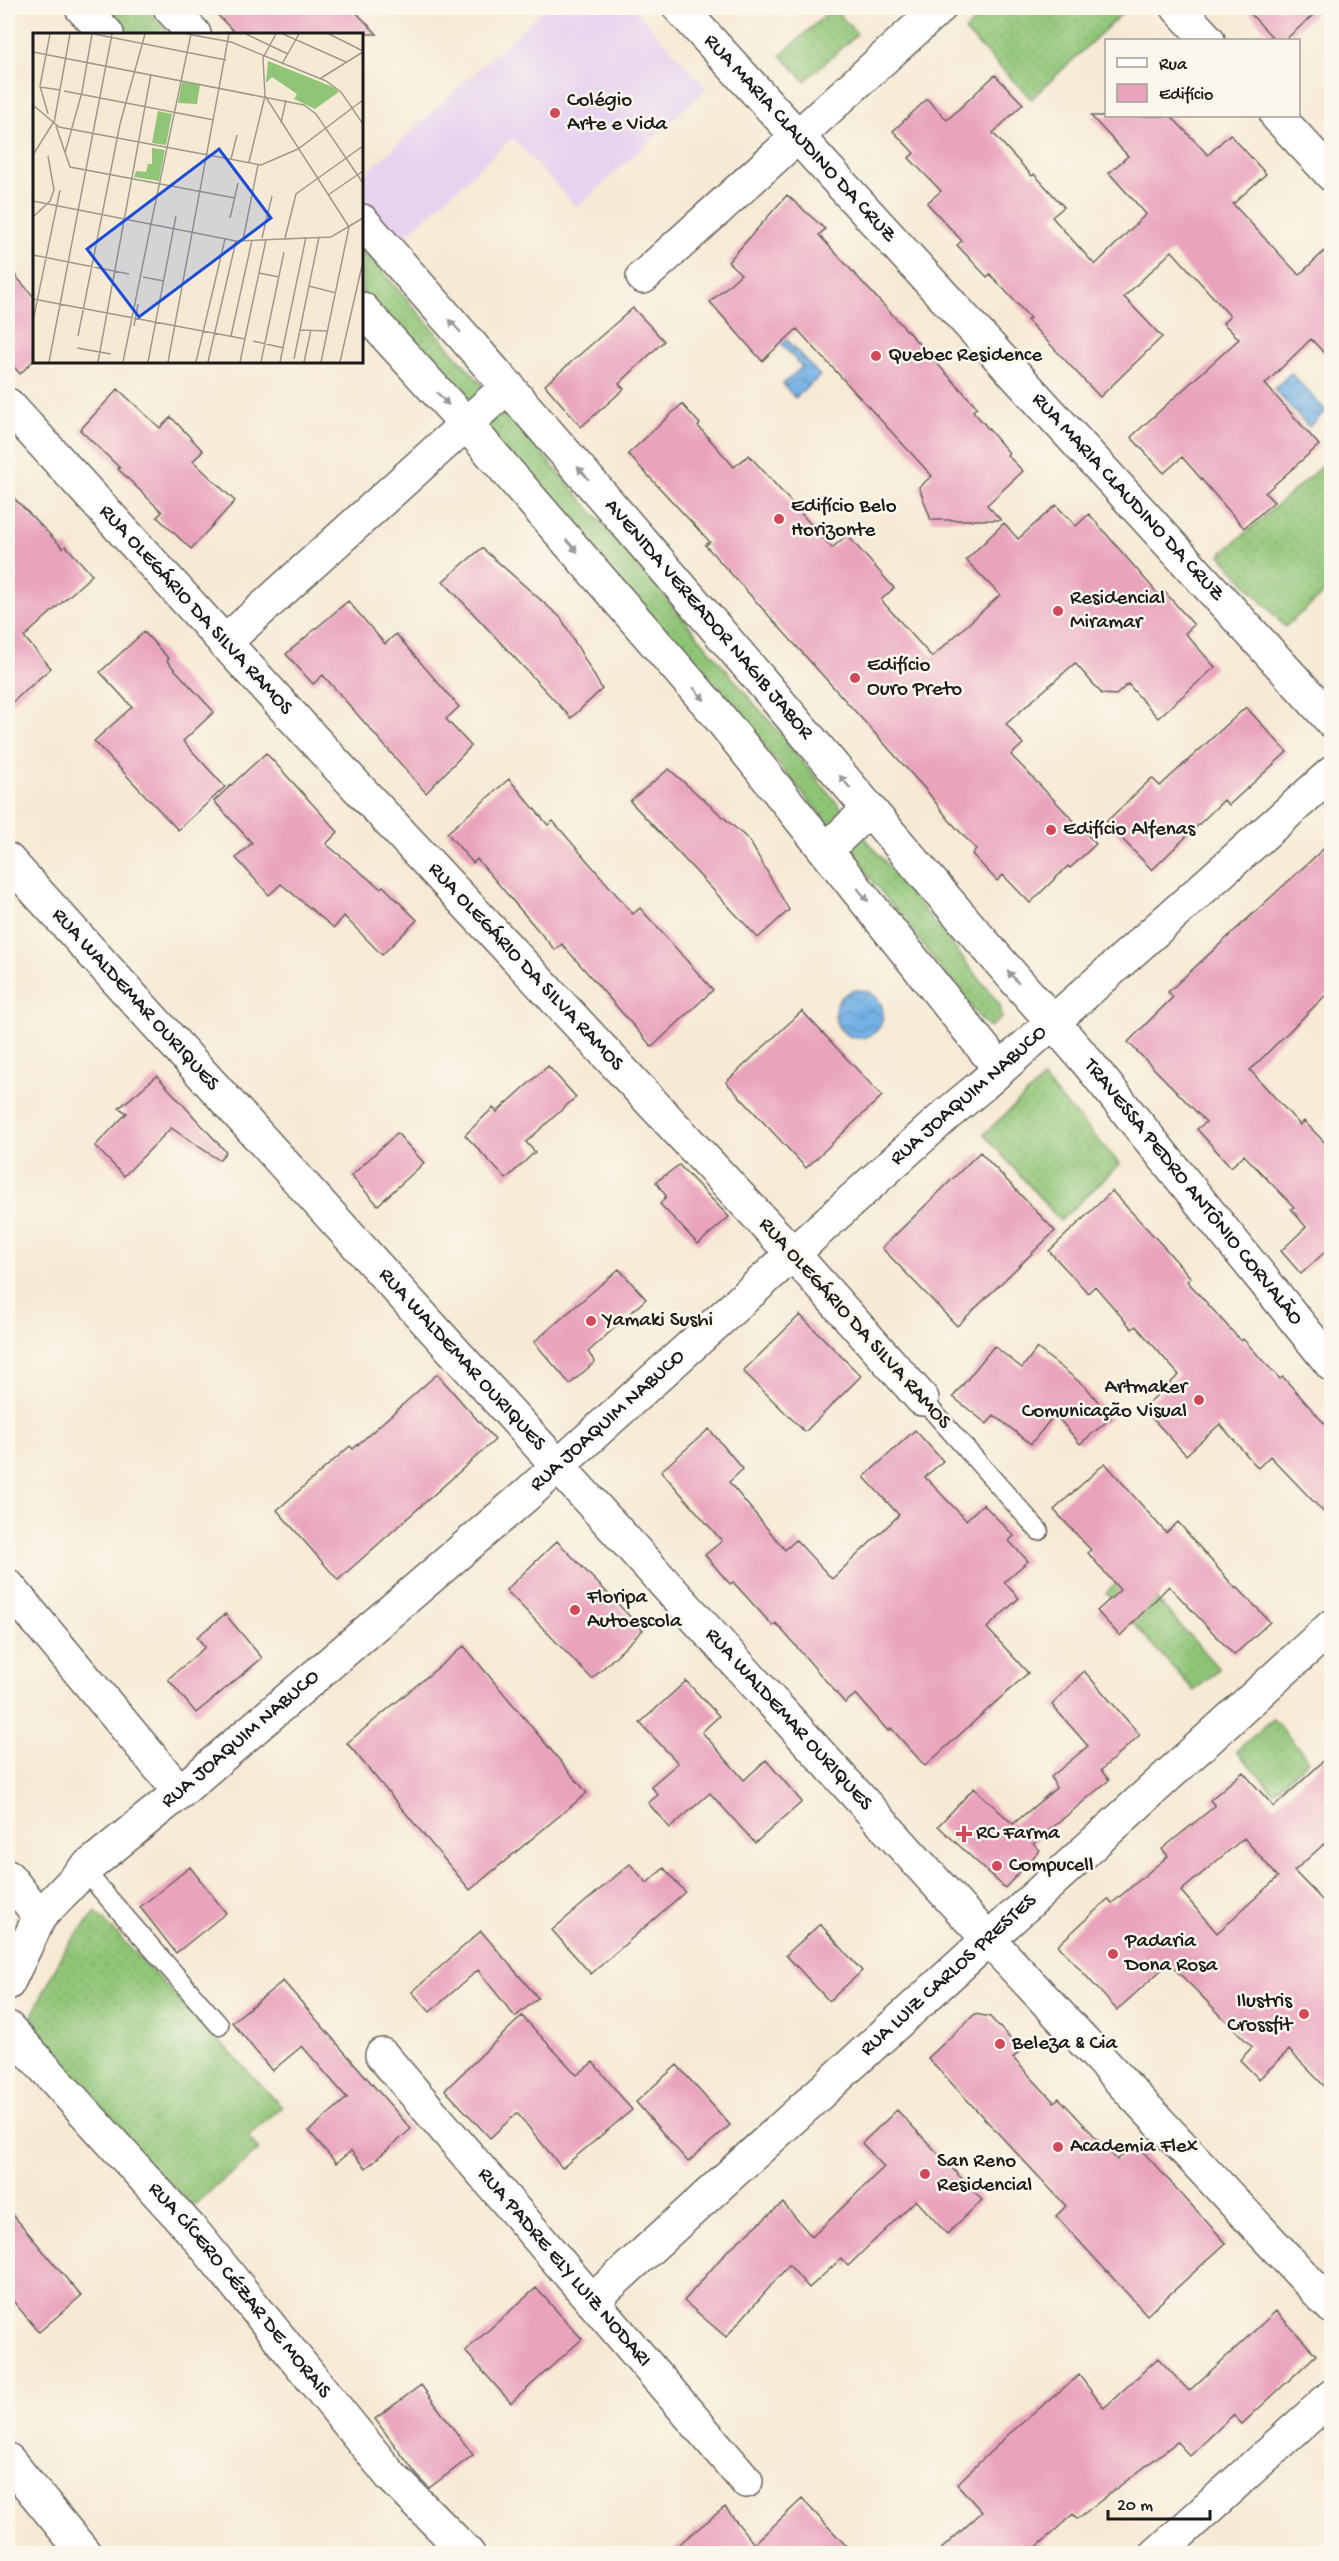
<svg xmlns="http://www.w3.org/2000/svg" width="1339" height="2561" font-family="'Gochi Hand',sans-serif">
<style>
.built{fill:#e7d2ef}
.grass{fill:url(#grass-dots);stroke:#56704a;stroke-width:1.5}
.water{fill:url(#water-waves);stroke:#486681;stroke-width:1.5}
.building{fill:#e9a3bd;fill-rule:evenodd}
.lines{fill:none;stroke-linecap:round;stroke-linejoin:round}
.service-casing{stroke:#69645d;stroke-width:21}
.minor-casing{stroke:#69645d;stroke-width:36}
.tertiary-casing{stroke:#69645d;stroke-width:36}
.secondary-casing{stroke:#69645d;stroke-width:36}
.service{stroke:#fff;stroke-width:18}
.minor{stroke:#fff;stroke-width:33}
.tertiary{stroke:#fff;stroke-width:33}
.secondary{stroke:#fff;stroke-width:33}
.oneway{fill:#999}
.poi-dot{fill:#d1495b;stroke:#fbf7ec;stroke-width:2}
.labels{text-anchor:middle;dominant-baseline:central;stroke-width:5;stroke-linejoin:round;paint-order:stroke}
.poi-label{font-size:21px;fill:#1c1c1c;stroke:#fbf7ec;text-anchor:start}
.street-label{font-size:21px;fill:#1c1c1c;stroke:#fbf7ec}
.inset-road{fill:none;stroke:#9f988b;stroke-width:1.5}
.view{fill:#1d4ed8;fill-opacity:0.15;stroke:#1d4ed8;stroke-width:3}
.inset-edge{fill:none;stroke:#1c1c1c;stroke-width:3}
</style>
<defs>
<pattern id="grass-dots" width="8" height="8" patternUnits="userSpaceOnUse" patternTransform="scale(1.5)"><rect width="8" height="8" fill="#90c577"/><path d="M2 2h.1M6 6h.1" fill="none" stroke="#7ca966" stroke-width="1.8" stroke-linecap="round"/></pattern>
<pattern id="water-waves" width="16" height="10" patternUnits="userSpaceOnUse" patternTransform="scale(1.5)"><rect width="16" height="10" fill="#73b1e6"/><path d="M0 5q4-4 8 0t8 0" fill="none" stroke="#5e8fba"/></pattern>
</defs>
<rect width="100%" height="100%" fill="#fbf7ec"/>
<filter id="ink" filterUnits="userSpaceOnUse"><feTurbulence type="fractalNoise" baseFrequency=".0167" numOctaves="2"/><feDisplacementMap in="SourceGraphic" scale="12" xChannelSelector="R" yChannelSelector="G"/><feConvolveMatrix kernelMatrix="1 2 1 2 8 2 1 2 1" color-interpolation-filters="sRGB"/></filter>
<filter id="wash" filterUnits="userSpaceOnUse"><feTurbulence type="fractalNoise" baseFrequency=".008" numOctaves="4" result="noise"/><feDisplacementMap in="SourceGraphic" scale="24" xChannelSelector="R" yChannelSelector="G"/><feGaussianBlur stdDeviation="1.35" result="paint"/><feColorMatrix in="noise" values="0 0 0 0 0 0 0 0 0 0 0 0 0 0 0 0 0 1.4 0 .05"/><feComposite in="paint" operator="in"/></filter>
<g filter="url(#wash)">
<rect width="100%" height="100%" fill="#f7ead5"/>
<path class="built" d="M 545,8 L 633,8 L 707,88 L 577,208 L 512,138 L 401,240 L 362,198 L 362,177 Z"/>
<path class="grass" d="M 104,8 L 145,8 L 170,34 L 128,34 Z
M 833,8 L 857,34 L 805,81 L 781,55 Z
M 989,8 L 1128,8 L 1031,99 L 965,31 Z
M 362,249 C 582,495 795,747 1000,1005 L 1002,1018 L 990,1027 L 982,1021 L 840,839 L 736,713 L 362,295 Z
M 1331,458 L 1331,587 L 1285,627 L 1220,555 Z
M 1043,1079 L 1120,1164 L 1060,1221 L 984,1134 Z
M 1131,1570 L 1219,1669 L 1194,1691 L 1106,1593 Z
M 1273,1719 L 1309,1760 L 1274,1792 L 1236,1751 Z
M 96,1912 L 282,2107 L 248,2136 L 259,2150 L 189,2209 L 22,2035 L 67,1946 Z"/>
<path class="water" d="M 768,319 L 820,376 L 795,398 L 783,384 L 802,367 L 763,324 Z
M 1291,373 L 1326,411 L 1309,427 L 1274,389 Z
M835 1014a24 24 0 1 1 48 0a24 24 0 1 1-48 0Z"/>
<g id="blocks">
<path class="building" d="M 211,8 L 352,8 L 377,34 L 236,34 Z
M 1245,8 L 1321,8 L 1285,40 L 1275,40 Z
M 995,75 L 1023,104 L 993,133 L 1032,176 L 1034,174 L 1064,207 L 1052,217 L 1095,265 L 1146,214 L 1109,173 L 1128,156 L 1091,116 L 1171,116 L 1208,155 L 1230,134 L 1266,174 L 1233,204 L 1299,275 L 1332,244 L 1332,361 L 1311,339 L 1265,384 L 1319,445 L 1265,493 L 1274,502 L 1244,528 L 1182,457 L 1164,473 L 1131,437 L 1239,339 L 1223,323 L 1230,316 L 1172,251 L 1124,297 L 1162,337 L 1100,397 L 1027,320 L 1030,318 L 990,274 L 987,277 L 957,245 L 962,241 L 927,203 L 941,191 L 909,158 L 914,153 L 893,131 L 927,99 L 947,120 Z
M 787,195 L 825,229 L 819,235 L 977,407 L 973,411 L 1009,453 L 1007,455 L 1023,471 L 987,505 L 1001,520 L 931,520 L 919,487 L 932,476 L 797,329 L 762,361 L 710,302 L 741,274 L 728,262 Z
M 8,267 L 34,297 L 34,360 L 20,374 L 8,360 Z
M 633,308 L 664,341 L 619,384 L 624,389 L 581,427 L 545,385 Z
M 118,389 L 160,428 L 171,417 L 203,451 L 193,461 L 235,501 L 191,549 L 157,517 L 162,512 L 118,469 L 120,468 L 80,430 Z
M 682,404 L 700,424 L 698,426 L 734,467 L 749,455 L 832,548 L 847,535 L 894,588 L 881,600 L 932,657 L 1000,595 L 966,560 L 1004,523 L 1018,539 L 1056,505 L 1076,526 L 1089,514 L 1158,594 L 1163,590 L 1194,625 L 1185,633 L 1215,667 L 1158,718 L 1128,684 L 1116,695 L 1102,694 L 1075,663 L 1006,724 L 1023,744 L 1011,755 L 1096,844 L 1070,868 L 1068,866 L 1030,903 L 1003,875 L 997,881 L 972,854 L 976,849 L 949,820 L 926,790 L 705,545 L 710,542 L 628,454 Z
M 8,492 L 63,548 L 66,546 L 92,575 L 24,637 L 51,668 L 8,706 Z
M 482,548 L 561,618 L 602,689 L 571,718 L 443,581 Z
M 348,601 L 385,644 L 396,634 L 459,707 L 446,719 L 471,746 L 426,793 L 323,675 L 313,684 L 286,654 Z
M 144,632 L 169,659 L 167,661 L 214,712 L 183,741 L 225,787 L 178,830 L 94,741 L 132,707 L 100,672 Z
M 1246,707 L 1287,752 L 1229,805 L 1224,800 L 1152,870 L 1106,822 L 1152,778 L 1160,786 Z
M 266,753 L 338,832 L 326,844 L 380,888 L 383,886 L 417,920 L 382,955 L 344,916 L 334,928 L 281,884 L 269,895 L 236,858 L 252,843 L 214,801 Z
M 669,769 L 749,840 L 789,910 L 758,938 L 630,801 Z
M 509,779 L 548,825 L 553,821 L 633,914 L 640,908 L 713,990 L 652,1047 L 562,944 L 555,950 L 477,859 L 473,863 L 447,833 Z
M 1332,841 L 1332,989 L 1250,1070 L 1300,1125 L 1304,1121 L 1332,1150 L 1332,1255 L 1327,1250 L 1301,1274 L 1281,1251 L 1306,1227 L 1291,1209 L 1294,1207 L 1244,1155 L 1231,1167 L 1197,1129 L 1206,1122 L 1128,1042 L 1173,997 L 1168,992 Z
M 802,1011 L 882,1096 L 806,1168 L 726,1082 Z
M 548,1066 L 576,1097 L 526,1142 L 535,1152 L 506,1179 L 465,1135 L 493,1108 L 497,1112 Z
M 157,1076 L 226,1152 L 219,1160 L 171,1128 L 124,1176 L 95,1146 L 127,1113 L 119,1108 Z
M 397,1133 L 424,1163 L 378,1205 L 351,1176 Z
M 980,1152 L 1055,1231 L 957,1326 L 882,1248 Z
M 679,1165 L 729,1217 L 698,1244 L 660,1204 L 666,1196 L 656,1182 Z
M 1112,1191 L 1164,1247 L 1191,1278 L 1187,1281 L 1241,1341 L 1243,1339 L 1280,1379 L 1283,1377 L 1332,1432 L 1332,1521 L 1270,1456 L 1258,1468 L 1220,1424 L 1186,1455 L 1143,1408 L 1179,1375 L 1136,1326 L 1132,1329 L 1095,1286 L 1088,1293 L 1049,1251 Z
M 619,1269 L 646,1299 L 588,1352 L 595,1362 L 570,1384 L 534,1342 Z
M 800,1315 L 861,1376 L 805,1432 L 743,1371 Z
M 994,1346 L 1022,1368 L 1037,1348 L 1087,1388 L 1111,1418 L 1080,1444 L 1055,1414 L 1031,1444 L 994,1415 L 987,1424 L 953,1397 Z
M 437,1374 L 495,1440 L 338,1580 L 277,1510 L 350,1446 L 353,1449 Z
M 709,1429 L 743,1469 L 729,1482 L 785,1550 L 796,1540 L 832,1579 L 899,1515 L 864,1477 L 915,1430 L 943,1461 L 925,1477 L 966,1520 L 983,1504 L 1014,1536 L 1009,1541 L 1028,1561 L 1004,1582 L 1019,1598 L 987,1628 L 1028,1673 L 925,1766 L 891,1728 L 888,1731 L 856,1694 L 845,1703 L 776,1623 L 773,1626 L 733,1582 L 730,1584 L 705,1555 L 722,1541 L 661,1471 Z
M 1105,1463 L 1166,1533 L 1178,1522 L 1236,1589 L 1238,1588 L 1270,1622 L 1234,1655 L 1169,1586 L 1120,1636 L 1097,1611 L 1120,1590 L 1088,1553 L 1091,1550 L 1054,1510 Z
M 557,1541 L 643,1630 L 592,1679 L 506,1590 Z
M 225,1614 L 262,1658 L 196,1713 L 168,1679 L 205,1647 L 197,1637 Z
M 464,1646 L 587,1793 L 470,1890 L 347,1743 Z
M 1084,1671 L 1140,1735 L 1101,1770 L 1109,1780 L 1033,1844 L 1040,1850 L 1005,1888 L 938,1826 L 974,1788 L 1013,1824 L 1056,1788 L 1051,1777 L 1088,1746 L 1052,1705 Z
M 686,1681 L 719,1716 L 702,1732 L 744,1780 L 766,1760 L 802,1802 L 755,1843 L 710,1793 L 670,1828 L 648,1803 L 658,1795 L 651,1786 L 678,1763 L 640,1723 Z
M 1332,1753 L 1332,1837 L 1294,1871 L 1332,1910 L 1332,2094 L 1289,2050 L 1259,2079 L 1240,2060 L 1252,2047 L 1169,1963 L 1117,2010 L 1058,1945 L 1108,1899 L 1112,1903 L 1168,1856 L 1162,1849 L 1215,1806 L 1210,1800 L 1243,1772 L 1274,1807 ZM 1244,1838 L 1278,1877 L 1217,1933 L 1181,1891 Z
M 630,1864 L 647,1883 L 664,1868 L 685,1892 L 591,1974 L 552,1930 Z
M 190,1867 L 226,1913 L 176,1953 L 140,1907 Z
M 820,1924 L 862,1971 L 829,2001 L 786,1955 Z
M 481,1931 L 538,1998 L 515,2017 L 478,1970 L 430,2012 L 412,1992 Z
M 283,1981 L 411,2129 L 366,2168 L 351,2151 L 336,2163 L 309,2131 L 347,2098 L 302,2046 L 272,2071 L 232,2022 Z
M 975,2014 L 990,2017 L 1021,2050 L 1013,2058 L 1054,2102 L 1059,2098 L 1117,2160 L 1135,2143 L 1226,2243 L 1147,2315 L 1056,2216 L 1066,2206 L 928,2058 Z
M 522,2016 L 577,2075 L 593,2062 L 632,2110 L 562,2168 L 517,2113 L 490,2138 L 445,2090 Z
M 677,2065 L 730,2125 L 688,2162 L 636,2102 Z
M 897,2110 L 982,2200 L 947,2234 L 916,2200 L 848,2266 L 841,2259 L 809,2288 L 789,2265 L 726,2337 L 684,2301 L 727,2251 L 783,2203 L 812,2237 L 884,2167 L 862,2143 Z
M 8,2209 L 81,2296 L 39,2332 L 8,2295 Z
M 536,2288 L 582,2339 L 511,2403 L 465,2351 Z
M 1276,2311 L 1316,2355 L 1242,2424 L 1233,2415 L 1190,2456 L 1177,2442 L 1077,2519 L 1073,2514 L 1030,2553 L 937,2553 L 982,2512 L 957,2484 L 1009,2434 L 1079,2375 L 1104,2408 L 1158,2358 L 1189,2391 Z
M 421,2385 L 473,2455 L 429,2488 L 416,2474 L 375,2419 Z
M 802,2499 L 853,2553 L 668,2553 L 725,2507 L 754,2544 Z"/>
</g>
</g>
<g filter="url(#ink)">
<use href="#blocks" fill-opacity="0" stroke="#69645d" stroke-width="1.5"/>
<g class="lines">
<g class="service-casing">
<path id="service" d="M 922,1399 L 1039,1531
M 84,1870 L 219,2025"/>
</g>
<g class="minor-casing">
<g id="minor">
<path id="s1" d="M 680,8 L 1332,721"/>
<path d="M 1178,8 L 1208,40"/>
<path d="M 1277,116 L 1332,175"/>
<path d="M 643,277 L 939,8"/>
<path id="s2" d="M 8,405 L 334,762 L 794,1255 L 922,1399"/>
<path d="M 224,643 L 466,424"/>
<path d="M 8,1586 L 180,1792"/>
<path d="M 8,1877 L 40,1916"/>
<path id="s3" d="M 8,2028 L 196,2235 L 391,2476 L 468,2554"/>
<path id="s4" d="M 382,2055 L 746,2481"/>
<path id="s5" d="M 592,2301 L 1332,1626"/>
<path d="M 8,2460 L 85,2554"/>
</g>
</g>
<g class="tertiary-casing">
<g id="tertiary">
<path id="s6" d="M 8,860 L 961,1910 L 1332,2307"/>
<path id="s7" d="M 1052,1021 L 1089,1064 L 1332,1365"/>
</g>
</g>
<g class="secondary-casing">
<g id="secondary">
<path d="M 82,8 L 107,34"/>
<path d="M 170,8 L 194,34"/>
<path id="s8" d="M 362,221 C 497,374 630,527 762,682 C 858,796 953,910 1052,1021"/>
<path d="M 362,309 L 466,424 L 716,713 L 1000,1069"/>
<path d="M 466,424 L 508,386"/>
<path d="M 826,850 L 868,810"/>
<path id="s9" d="M 8,1983 L 40,1916 L 84,1870 L 180,1792 L 525,1496 L 945,1116 L 980,1087 L 1332,773"/>
<path d="M 1157,2554 L 1332,2396"/>
</g>
</g>
<use href="#service" class="service"/>
<use href="#minor" class="minor"/>
<use href="#tertiary" class="tertiary"/>
<use href="#secondary" class="secondary"/>
</g>
<defs><path id="oneway-solid" d="M-6-.8H1V-3.2L6.5 0L1 3.2V.8H-6Z" transform="scale(1.5)"/></defs>
<g class="oneway">
<use href="#oneway-solid" transform="translate(455 326) rotate(-132)"/>
<use href="#oneway-solid" transform="translate(443 399) rotate(48)"/>
<use href="#oneway-solid" transform="translate(583 473) rotate(-131)"/>
<use href="#oneway-solid" transform="translate(572 546) rotate(49)"/>
<use href="#oneway-solid" transform="translate(699 694) rotate(49)"/>
<use href="#oneway-solid" transform="translate(845 782) rotate(-130)"/>
<use href="#oneway-solid" transform="translate(863 895) rotate(51)"/>
<use href="#oneway-solid" transform="translate(1013 977) rotate(-131)"/>
</g>
</g>
<g class="poi-dot">
<circle cx="555" cy="113" r="6"/>
<circle cx="876" cy="356" r="6"/>
<circle cx="779" cy="519" r="6"/>
<circle cx="1058" cy="611" r="6"/>
<circle cx="855" cy="678" r="6"/>
<circle cx="1051" cy="830" r="6"/>
<circle cx="591" cy="1321" r="6"/>
<circle cx="1199" cy="1400" r="6"/>
<circle cx="575" cy="1610" r="6"/>
<path d="M961 1825h6v6h6v6h-6v6h-6v-6h-6v-6h6z"/>
<circle cx="997" cy="1866" r="6"/>
<circle cx="1113" cy="1954" r="6"/>
<circle cx="1304" cy="2014" r="6"/>
<circle cx="1000" cy="2044" r="6"/>
<circle cx="1058" cy="2147" r="6"/>
<circle cx="925" cy="2174" r="6"/>
</g>
<g class="labels">
<g class="poi-label">
<text x="567" y="101">Colégio<tspan x="567" dy="24">Arte e Vida</tspan></text>
<text x="888" y="356">Quebec Residence</text>
<text x="791" y="507">Edifício Belo<tspan x="791" dy="24">Horizonte</tspan></text>
<text x="1070" y="599">Residencial<tspan x="1070" dy="24">Miramar</tspan></text>
<text x="867" y="666">Edifício<tspan x="867" dy="24">Ouro Preto</tspan></text>
<text x="1063" y="830">Edifício Alfenas</text>
<text x="603" y="1321">Yamaki Sushi</text>
<text x="1187" y="1388" text-anchor="end">Artmaker<tspan x="1187" dy="24">Comunicação Visual</tspan></text>
<text x="587" y="1598">Floripa<tspan x="587" dy="24">Autoescola</tspan></text>
<text x="976" y="1834">RC Farma</text>
<text x="1009" y="1866">Compucell</text>
<text x="1125" y="1942">Padaria<tspan x="1125" dy="24">Dona Rosa</tspan></text>
<text x="1292" y="2002" text-anchor="end">Ilustris<tspan x="1292" dy="24">Crossfit</tspan></text>
<text x="1012" y="2044">Beleza &amp; Cia</text>
<text x="1070" y="2147">Academia Flex</text>
<text x="937" y="2162">San Reno<tspan x="937" dy="24">Residencial</tspan></text>
</g>
<g class="street-label">
<text stroke="none"><textPath href="#s1" startOffset="177">RUA MARIA CLAUDINO DA CRUZ</textPath></text>
<text stroke="none"><textPath href="#s1" startOffset="663">RUA MARIA CLAUDINO DA CRUZ</textPath></text>
<text stroke="none"><textPath href="#s2" startOffset="278">RUA OLEGÁRIO DA SILVA RAMOS</textPath></text>
<text stroke="none"><textPath href="#s8" startOffset="528">AVENIDA VEREADOR NAGIB JABOR</textPath></text>
<text stroke="none"><textPath href="#s2" startOffset="764">RUA OLEGÁRIO DA SILVA RAMOS</textPath></text>
<text stroke="none"><textPath href="#s6" startOffset="189">RUA WALDEMAR OURIQUES</textPath></text>
<text stroke="none"><textPath href="#s9" startOffset="1314">RUA JOAQUIM NABUCO</textPath></text>
<text stroke="none"><textPath href="#s7" startOffset="222">TRAVESSA PEDRO ANTÔNIO CORVALÃO</textPath></text>
<text transform="translate(854 1324) rotate(48)">RUA OLEGÁRIO DA SILVA RAMOS</text>
<text stroke="none"><textPath href="#s6" startOffset="675">RUA WALDEMAR OURIQUES</textPath></text>
<text stroke="none"><textPath href="#s9" startOffset="828">RUA JOAQUIM NABUCO</textPath></text>
<text stroke="none"><textPath href="#s6" startOffset="1161">RUA WALDEMAR OURIQUES</textPath></text>
<text stroke="none"><textPath href="#s9" startOffset="342">RUA JOAQUIM NABUCO</textPath></text>
<text stroke="none"><textPath href="#s5" startOffset="483">RUA LUIZ CARLOS PRESTES</textPath></text>
<text stroke="none"><textPath href="#s4" startOffset="280">RUA PADRE ELY LUIZ NODARI</textPath></text>
<text stroke="none"><textPath href="#s3" startOffset="350">RUA CÍCERO CÉZAR DE MORAIS</textPath></text>
</g>
</g>
<g transform="translate(33 33)">
<rect width="330" height="330" fill="#f7ead5"/>
<path d="M 149,49 L 167,52 L 164,71 L 145,70 ZM 125,78 L 139,81 L 133,112 L 119,110 ZM 119,115 L 132,117 L 126,148 L 101,144 L 103,138 L 113,139 L 115,131 L 119,131 Z" fill="#90c577"/>
<path d="M 235,28 L 300,54 L 306,59 L 282,76 L 261,66 L 264,61 L 239,44 L 233,50 Z" fill="#90c577"/>
<path class="inset-road" d="M 61,1 L 193,27M 154,1 L 198,9 L 293,48 L 308,59 L 330,91M 213,1 L 255,21M 243,1 L 230,25 L 232,63 L 316,194 L 288,329M 250,1 L 313,29M 296,1 L 330,18M 0,19 L 271,72 L 283,81 L 330,150M 249,31 L 266,1M 288,45 L 330,19M 7,54 L 27,57M 31,58 L 181,87M 0,72 L 26,94 L 228,132 L 265,116 L 330,67M 15,81 L 7,53 L 17,1M 21,90 L 37,1M 248,90 L 253,67M 23,93 L 37,134 L 202,165M 60,100 L 79,1M 32,120 L 49,59 L 59,1M 0,122 L 20,90M 198,126 L 204,102M 216,129 L 232,63M 295,162 L 330,138M 0,168 L 203,208 L 298,204 L 330,185M 0,184 L 17,168 L 21,157 L 15,123M 197,185 L 205,150M 118,191 L 158,1M 229,205 L 239,163M 252,205 L 263,161 L 330,113M 210,207 L 225,132M 0,222 L 96,241M 226,240 L 246,244M 110,244 L 131,248M 276,253 L 303,260M 0,266 L 212,306M 0,288 L 27,157M 101,293 L 105,271M 267,297 L 295,298M 45,303 L 87,91 L 112,1M 198,303 L 219,207M 220,308 L 251,315M 44,315 L 78,321M 261,326 L 286,204M 16,329 L 60,100M 65,329 L 118,41M 90,329 L 118,191M 115,329 L 143,183M 135,329 L 196,1M 163,329 L 192,206M 175,329 L 203,208M 207,329 L 233,207M 228,329 L 251,219M 247,329 L 273,204M 271,329 L 278,297M 307,329 L 330,228"/>
<path class="view" d="M 186,116 L 238,185 L 106,284 L 54,216 Z"/>
<rect width="330" height="330" class="inset-edge"/>
</g>
<rect width="1339" height="2561" fill="none" stroke="#fbf7ec" stroke-width="30"/>
<rect x="1105" y="39" width="195" height="78" fill="#fbf7ec" stroke="#a29f99" stroke-width="1.5"/>
<rect x="1117" y="58" width="30" height="9" fill="#ffffff" stroke="#a29f99" stroke-width="1.5"/>
<text x="1159" y="69" font-size="18" fill="#1c1c1c">Rua</text>
<rect x="1117" y="84" width="30" height="18" fill="#e9a3bd" stroke="#a29f99" stroke-width="1.5"/>
<text x="1159" y="99" font-size="18" fill="#1c1c1c">Edifício</text>
<path d="M1108 2510v9h102v-9" fill="none" stroke="#1c1c1c" stroke-width="3"/>
<text x="1117" y="2510" font-size="18" fill="#1c1c1c" stroke="#fbf7ec" stroke-width="4.5" paint-order="stroke">20 m</text>
</svg>
